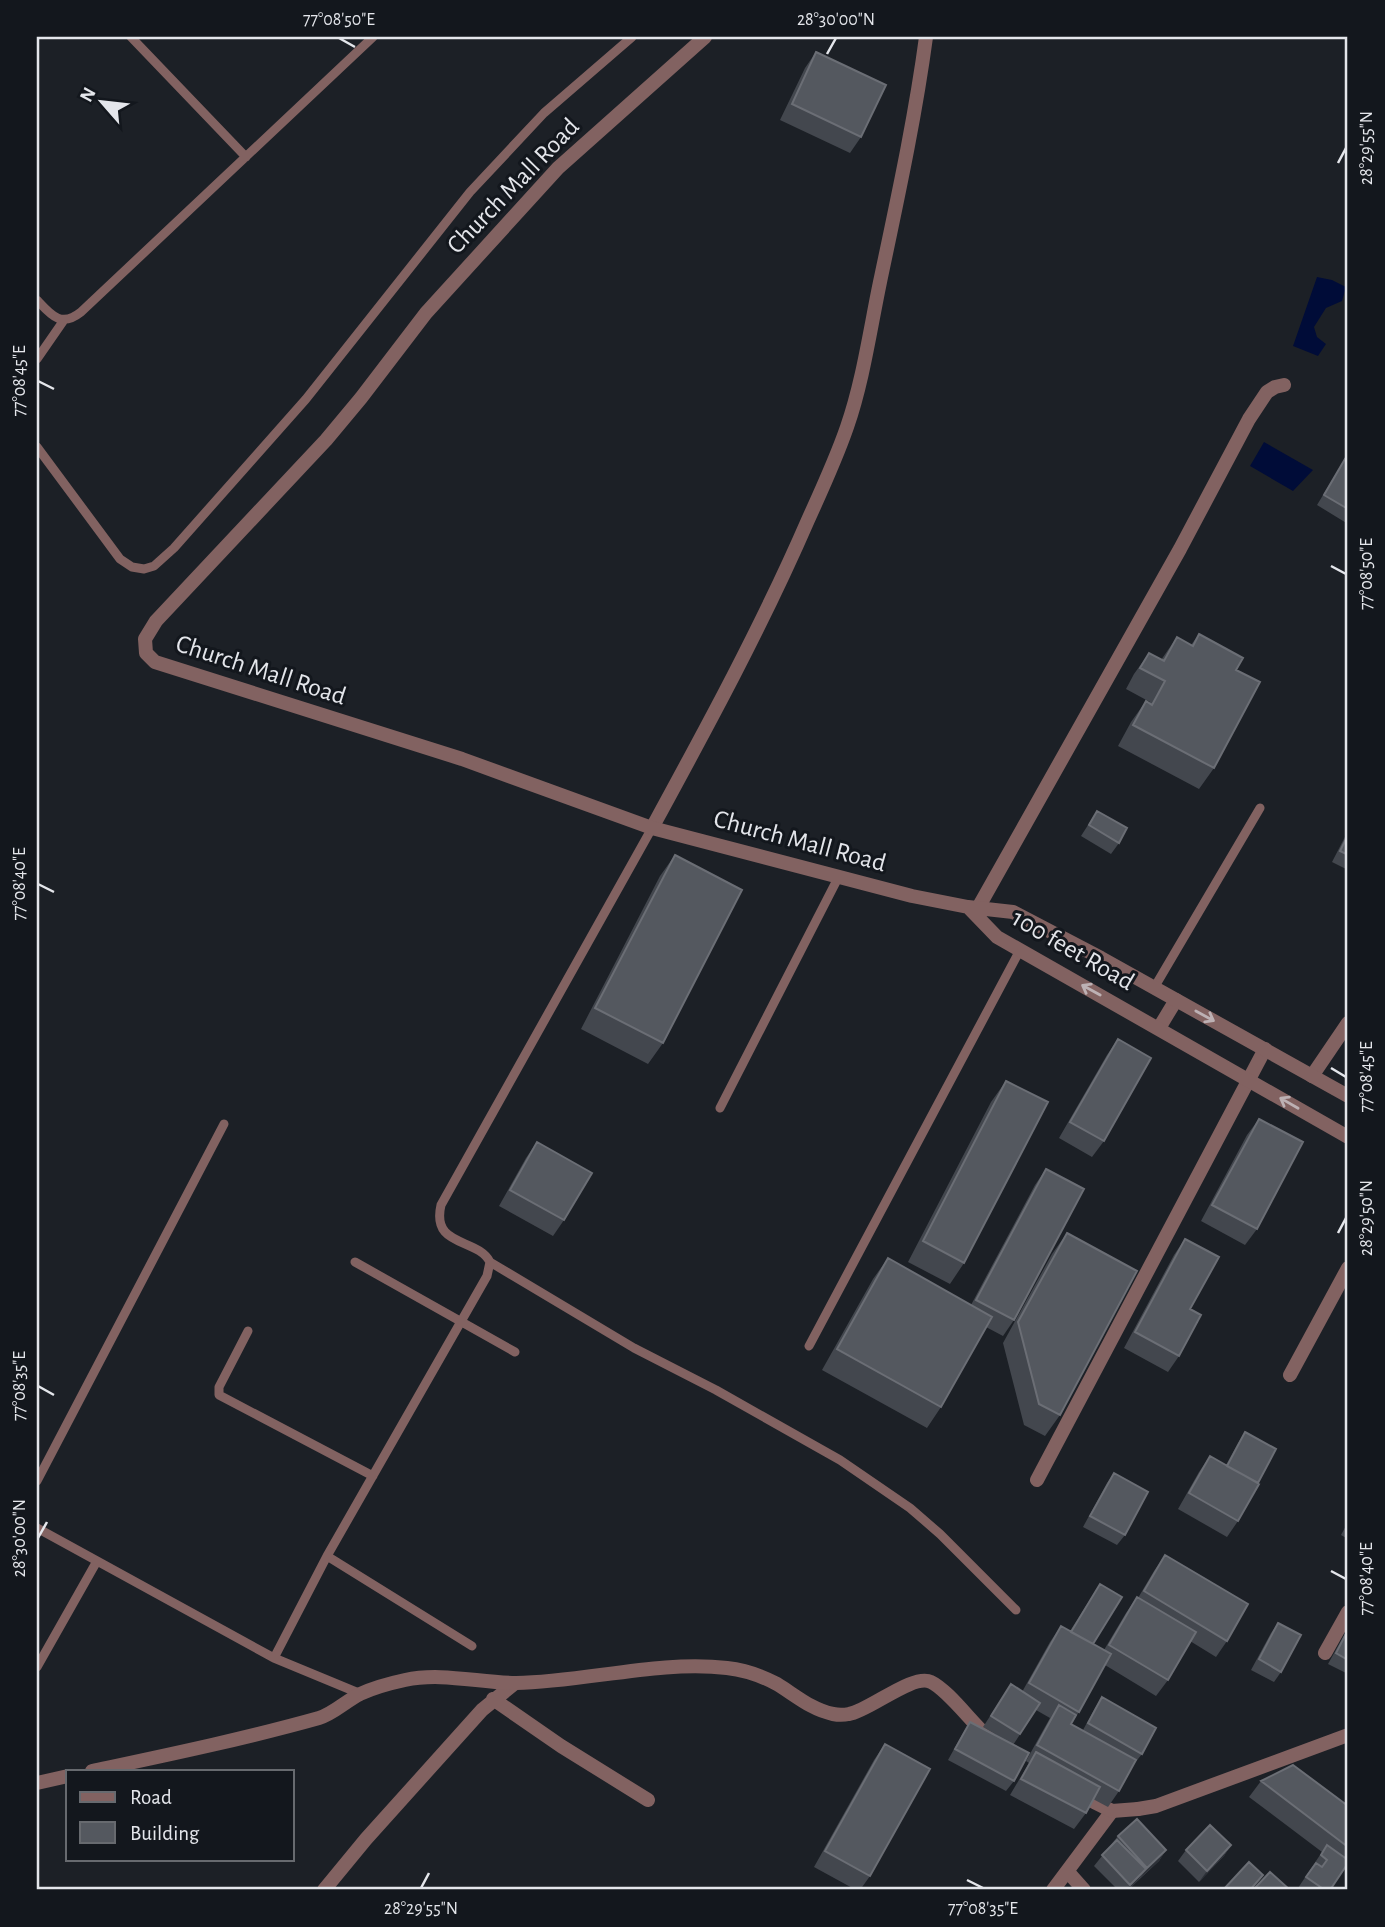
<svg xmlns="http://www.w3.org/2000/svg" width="1385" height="1927" font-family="'Alegreya Sans',sans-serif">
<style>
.water{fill:#000c38}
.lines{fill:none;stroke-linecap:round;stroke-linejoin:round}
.service{stroke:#826261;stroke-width:9}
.minor{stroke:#826261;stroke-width:14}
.tertiary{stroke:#826261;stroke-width:14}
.wall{fill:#43474e}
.shaded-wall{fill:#2c3037}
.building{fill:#54585f;stroke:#6b6e75;stroke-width:2}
.oneway{stroke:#bdb1b4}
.ticks{fill:none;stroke:#e4e6eb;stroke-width:2.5}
.labels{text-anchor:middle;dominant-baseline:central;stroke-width:6;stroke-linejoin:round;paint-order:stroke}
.street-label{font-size:26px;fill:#e4e6eb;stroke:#13171d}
.neatline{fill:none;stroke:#e4e6eb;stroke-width:2.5}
.ticks-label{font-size:18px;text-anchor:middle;fill:#e4e6eb}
</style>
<rect width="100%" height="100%" fill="#1c2026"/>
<path class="water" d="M 1317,277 L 1332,280 L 1346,287 L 1342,301 L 1326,308 L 1314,327 L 1317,337 L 1326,344 L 1318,356 L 1293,346 Z
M 1264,442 L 1313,470 L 1293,491 L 1250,466 Z"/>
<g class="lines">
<path class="service" d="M 131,37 L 246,157
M 37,300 C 51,315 61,328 81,312 L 373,37
M 37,359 L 64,320
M 37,447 L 120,559 L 132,567 L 144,569 L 154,566 L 174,548 L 306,399 L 470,192 L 544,113 L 632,37
M 1154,988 L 1260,808
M 720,1108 L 838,878
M 355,1262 L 515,1352
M 490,1262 L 634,1348 L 716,1390 L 840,1460 L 910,1508 L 940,1534 L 1016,1610
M 248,1331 L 219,1387 L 219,1395 L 373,1476
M 809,1346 L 1020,950
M 37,1481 L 224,1124
M 37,1528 L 274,1658 L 361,1694
M 327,1556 L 472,1646
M 274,1658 L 327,1556 L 487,1276 L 490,1262 C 477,1237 431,1248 441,1205 L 652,828
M 37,1667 L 97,1561"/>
<path class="minor" d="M 652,828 C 707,727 762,626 808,520 C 822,489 836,459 847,427 C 863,381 870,330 880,282 C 897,201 915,119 926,37
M 978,908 L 1180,549 L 1249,419 L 1267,392 L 1275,387 L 1284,385
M 1159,1028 L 1176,1000
M 1312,1076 L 1348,1023
M 1290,1375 L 1348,1268
M 1037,1480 L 1265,1049
M 1325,1653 L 1348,1612
M 493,1699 L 561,1746 L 648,1800
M 1138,1809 L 1156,1806 L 1348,1735
M 1068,1872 L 1084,1890
M 324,1890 L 366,1839 L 482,1710 L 515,1683
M 1053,1890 L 1112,1811"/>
<path class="tertiary" d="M 705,37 L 558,168 L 426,313 L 361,398 L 326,440 L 156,621 L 145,639 L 146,653 L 155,662 L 462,759 L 652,828 L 912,896 L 968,907 L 1013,912 L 1101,958 L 1348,1096
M 968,907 L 997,937 L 1348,1137
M 92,1771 C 167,1755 244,1739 319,1718 C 333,1714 346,1701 360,1694 C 373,1688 391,1683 405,1680 C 442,1672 480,1683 516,1683 C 585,1682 659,1660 727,1668 C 745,1670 762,1676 777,1684 C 795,1695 812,1710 833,1714 C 838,1715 844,1715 849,1714 C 869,1711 913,1673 931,1682 C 948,1690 972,1723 988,1737
M 37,1783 L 68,1776
M 1076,1793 L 1112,1811 L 1138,1809"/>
</g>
<path class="wall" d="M 816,52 L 861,137 L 850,153 L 780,120 L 805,68 Z
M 1345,459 L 1348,461 L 1348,524 L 1317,505 Z
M 1199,634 L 1236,670 L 1214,768 L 1199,789 L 1118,746 L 1131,722 L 1146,701 L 1149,703 L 1150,702 L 1126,689 L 1134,674 L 1149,653 L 1161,660 L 1177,637 L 1191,645 Z
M 1097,811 L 1119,843 L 1111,854 L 1081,836 Z
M 1348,831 L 1348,870 L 1332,862 Z
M 675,855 L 663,1043 L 648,1064 L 581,1029 L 660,876 Z
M 1118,1039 L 1104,1141 L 1092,1157 L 1059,1138 L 1107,1055 Z
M 1006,1081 L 964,1263 L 950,1284 L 908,1262 L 991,1102 Z
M 1259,1119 L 1257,1229 L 1245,1245 L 1201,1221 L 1247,1135 Z
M 537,1142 L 564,1220 L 553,1236 L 499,1206 L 526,1158 Z
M 1046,1169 L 1014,1320 L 1003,1336 L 986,1327 L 941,1407 L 927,1428 L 822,1370 L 873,1279 L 888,1258 L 971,1305 L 1035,1185 Z
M 1067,1233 L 1060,1415 L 1045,1436 L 1024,1425 L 1003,1343 L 1052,1254 Z
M 1185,1239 L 1190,1309 L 1179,1356 L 1168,1372 L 1124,1348 L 1174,1255 Z
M 1245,1432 L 1238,1521 L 1227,1537 L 1178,1509 L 1199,1472 L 1210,1456 L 1226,1465 L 1238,1443 Z
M 1114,1473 L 1125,1535 L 1117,1545 L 1083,1527 L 1107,1483 Z
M 1348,1522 L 1348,1539 L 1341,1535 Z
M 1165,1555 L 1227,1641 L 1216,1657 L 1190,1641 L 1168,1680 L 1156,1696 L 1105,1665 L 1079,1712 L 1071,1724 L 1083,1730 L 1095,1708 L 1102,1697 L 1142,1754 L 1134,1764 L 1119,1791 L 1108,1807 L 1093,1799 L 1086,1813 L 1074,1829 L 1010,1795 L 1029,1763 L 1026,1761 L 1050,1718 L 1036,1710 L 1013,1745 L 1014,1781 L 1006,1791 L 948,1760 L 963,1733 L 970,1722 L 1009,1743 L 983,1727 L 1011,1684 L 1022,1692 L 1050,1642 L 1061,1626 L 1070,1631 L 1100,1584 L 1093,1644 L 1104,1650 L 1126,1613 L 1137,1597 L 1138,1598 L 1154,1571 Z
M 1278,1623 L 1281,1672 L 1274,1682 L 1251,1670 L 1271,1633 Z
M 1348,1628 L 1348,1674 L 1328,1664 Z
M 885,1744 L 870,1876 L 860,1890 L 856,1890 L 814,1867 L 874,1760 Z
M 1261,1781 L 1348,1806 L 1348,1858 L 1330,1890 L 1301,1890 L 1298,1888 L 1322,1852 L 1249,1797 Z
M 1118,1836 L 1166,1850 L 1159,1861 L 1128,1890 L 1118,1890 L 1094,1866 Z
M 1231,1845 L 1224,1856 L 1199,1882 L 1178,1861 L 1186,1850 Z"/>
<path class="shaded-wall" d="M 1231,1845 L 1224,1856 L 1199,1882 L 1207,1871 Z
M 1166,1850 L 1159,1861 L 1140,1878 L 1147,1868 Z
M 1146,1869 L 1138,1880 L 1128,1890 L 1126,1890 L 1130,1885 Z"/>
<path class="building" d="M 816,52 L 886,85 L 861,137 L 792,104 Z
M 1345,459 L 1348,461 L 1348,509 L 1324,495 Z
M 1199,634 L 1243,658 L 1236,670 L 1260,682 L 1214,768 L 1133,725 L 1146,701 L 1152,705 L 1165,681 L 1140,668 L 1149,653 L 1164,661 L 1177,637 L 1193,646 Z
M 1097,811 L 1127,828 L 1119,843 L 1089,825 Z
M 1348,835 L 1348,855 L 1340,851 Z
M 675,855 L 742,890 L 663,1043 L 595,1008 Z
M 1118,1039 L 1151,1058 L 1104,1141 L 1070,1122 Z
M 1006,1081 L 1048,1102 L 964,1263 L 923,1241 Z
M 1259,1119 L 1303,1142 L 1257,1229 L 1212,1205 Z
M 537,1142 L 592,1173 L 564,1220 L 510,1190 Z
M 1046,1169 L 1084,1189 L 1014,1320 L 976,1300 Z
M 1067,1233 L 1137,1271 L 1060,1415 L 1039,1404 L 1018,1322 Z
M 1185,1239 L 1219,1257 L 1190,1309 L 1201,1315 L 1179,1356 L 1135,1332 Z
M 888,1258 L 992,1317 L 941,1407 L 837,1349 Z
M 1245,1432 L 1276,1449 L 1258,1483 L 1227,1466 Z
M 1210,1456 L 1259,1484 L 1238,1521 L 1189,1493 Z
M 1114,1473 L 1148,1492 L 1125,1535 L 1090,1516 Z
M 1165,1555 L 1248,1604 L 1227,1641 L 1144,1591 Z
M 1100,1584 L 1122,1597 L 1093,1644 L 1071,1632 Z
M 1137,1597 L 1196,1632 L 1168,1680 L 1109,1645 Z
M 1278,1623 L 1301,1635 L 1281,1672 L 1259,1659 Z
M 1061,1626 L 1111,1654 L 1079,1712 L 1029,1683 Z
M 1348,1630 L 1348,1660 L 1336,1653 Z
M 1011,1684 L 1040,1703 L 1020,1734 L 991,1716 Z
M 1102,1697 L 1156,1728 L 1142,1754 L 1088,1723 Z
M 1059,1705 L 1076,1715 L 1071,1724 L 1136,1760 L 1119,1791 L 1037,1745 Z
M 970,1722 L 1029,1753 L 1014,1781 L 955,1749 Z
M 885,1744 L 930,1769 L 870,1876 L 825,1851 Z
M 1036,1752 L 1100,1787 L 1086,1813 L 1021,1779 Z
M 1293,1765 L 1348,1806 L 1348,1847 L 1261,1781 Z
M 1137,1819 L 1166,1850 L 1147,1868 L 1118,1836 Z
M 1210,1825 L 1231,1845 L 1207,1871 L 1186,1850 Z
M 1117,1840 L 1146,1869 L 1130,1885 L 1102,1855 Z
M 1327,1845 L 1348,1860 L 1348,1863 L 1330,1890 L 1325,1890 L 1306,1877 L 1316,1863 L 1322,1867 L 1327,1860 L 1321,1855 Z
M 1249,1862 L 1263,1875 L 1250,1890 L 1223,1890 Z
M 1270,1872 L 1290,1890 L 1253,1890 Z"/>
<defs><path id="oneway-shaft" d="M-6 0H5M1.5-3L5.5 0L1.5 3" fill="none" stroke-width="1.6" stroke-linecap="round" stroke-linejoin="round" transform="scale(1.75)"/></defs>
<g class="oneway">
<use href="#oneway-shaft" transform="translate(1091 990) rotate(-151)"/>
<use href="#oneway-shaft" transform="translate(1205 1016) rotate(29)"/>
<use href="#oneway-shaft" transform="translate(1289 1103) rotate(-150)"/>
</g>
<path class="ticks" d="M 339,38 L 355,47M 827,54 L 836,38M 1338,163 L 1346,148M 38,381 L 54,389M 1331,566 L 1346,574M 38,884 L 54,892M 1331,1068 L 1346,1077M 1338,1233 L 1346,1218M 38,1386 L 54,1395M 38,1538 L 47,1522M 1331,1571 L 1346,1579M 967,1880 L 983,1888M 421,1888 L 429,1873"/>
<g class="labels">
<g class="street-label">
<text transform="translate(513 186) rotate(-46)">Church Mall Road</text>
<text transform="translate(261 670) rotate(18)">Church Mall Road</text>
<text transform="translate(800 841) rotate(15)">Church Mall Road</text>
<text transform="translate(1073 950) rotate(30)">100 feet Road</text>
</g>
</g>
<rect width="1385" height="1927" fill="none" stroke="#13171d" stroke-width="77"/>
<rect x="66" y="1770" width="228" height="91" fill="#13171d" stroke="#676a6f" stroke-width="2"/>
<rect x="80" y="1792" width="35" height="10" fill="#826261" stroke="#676a6f" stroke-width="2"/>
<text x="130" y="1804" font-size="21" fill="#e4e6eb">Road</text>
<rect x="80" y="1822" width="35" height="21" fill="#54585f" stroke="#676a6f" stroke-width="2"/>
<text x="130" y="1840" font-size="21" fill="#e4e6eb">Building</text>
<g transform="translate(102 102) rotate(298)" stroke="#13171d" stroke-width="5" paint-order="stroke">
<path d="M0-5L12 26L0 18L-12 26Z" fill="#e4e6eb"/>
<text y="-10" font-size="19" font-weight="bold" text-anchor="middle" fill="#e4e6eb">N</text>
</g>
<rect x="38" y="38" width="1308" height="1850" class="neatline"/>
<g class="ticks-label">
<text x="339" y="25">77°08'50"E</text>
<text x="836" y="25">28°30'00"N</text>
<text transform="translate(1366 148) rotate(-90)" y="6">28°29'55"N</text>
<text transform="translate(19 381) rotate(-90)" y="6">77°08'45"E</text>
<text transform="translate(1366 574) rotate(-90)" y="6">77°08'50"E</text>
<text transform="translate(19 884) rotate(-90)" y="6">77°08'40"E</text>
<text transform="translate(1366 1077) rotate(-90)" y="6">77°08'45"E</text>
<text transform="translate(1366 1218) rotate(-90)" y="6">28°29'50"N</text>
<text transform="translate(19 1386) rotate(-90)" y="6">77°08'35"E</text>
<text transform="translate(19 1538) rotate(-90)" y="6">28°30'00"N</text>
<text transform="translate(1366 1579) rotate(-90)" y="6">77°08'40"E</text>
<text x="421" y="1914">28°29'55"N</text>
<text x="983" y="1914">77°08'35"E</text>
</g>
</svg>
